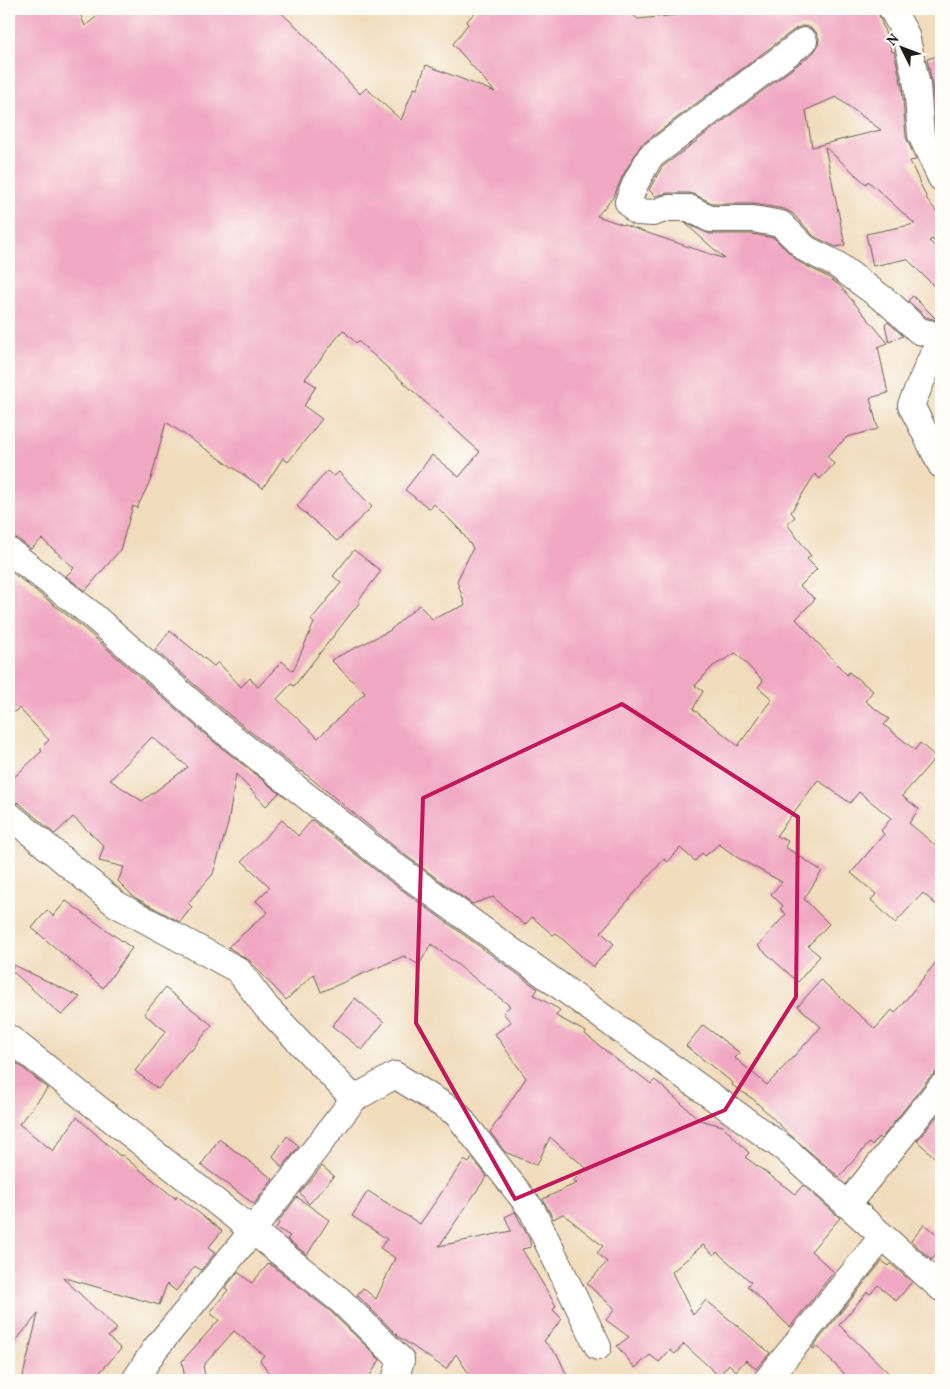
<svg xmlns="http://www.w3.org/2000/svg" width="950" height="1389" font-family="Vollkorn,serif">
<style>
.building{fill:#f1a8c2;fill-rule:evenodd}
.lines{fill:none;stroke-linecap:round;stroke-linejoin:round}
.minor-casing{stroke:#675f54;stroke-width:28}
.minor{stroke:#fff;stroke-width:26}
.marked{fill:none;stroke:#c2185b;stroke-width:4;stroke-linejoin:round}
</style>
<rect width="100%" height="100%" fill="#fdfcf7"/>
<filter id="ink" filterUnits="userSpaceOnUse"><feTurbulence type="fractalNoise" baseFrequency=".02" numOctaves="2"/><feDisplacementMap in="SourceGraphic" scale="10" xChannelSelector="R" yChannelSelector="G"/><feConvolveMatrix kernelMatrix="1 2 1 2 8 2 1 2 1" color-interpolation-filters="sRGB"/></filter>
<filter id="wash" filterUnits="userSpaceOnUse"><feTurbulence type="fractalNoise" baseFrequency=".0096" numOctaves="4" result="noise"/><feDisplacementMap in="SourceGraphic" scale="20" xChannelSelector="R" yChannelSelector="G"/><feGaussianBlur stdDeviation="1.12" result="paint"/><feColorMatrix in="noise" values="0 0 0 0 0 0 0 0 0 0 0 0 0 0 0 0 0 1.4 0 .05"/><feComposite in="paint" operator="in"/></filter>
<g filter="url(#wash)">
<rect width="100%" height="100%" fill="#f1dcbc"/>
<g id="blocks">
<path class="building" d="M 9,9 L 78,9 L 85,26 L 106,9 L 277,9 L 299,29 L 360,94 L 366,88 L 401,120 L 414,88 L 417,89 L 426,65 L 495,92 L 453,44 L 468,24 L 466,22 L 478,9 L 625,9 L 638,19 L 678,15 L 677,9 L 877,9 L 892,52 L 894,51 L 902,87 L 906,137 L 916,160 L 910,161 L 928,201 L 941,217 L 941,247 L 932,239 L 929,241 L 941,251 L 941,293 L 907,259 L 873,266 L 866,234 L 915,224 L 868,181 L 866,184 L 825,147 L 845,245 L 836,247 L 815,237 L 792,213 L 784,209 L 753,204 L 714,204 L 696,195 L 689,193 L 668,193 L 655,196 L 649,190 L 662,167 L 813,53 L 818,46 L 819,39 L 816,32 L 809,27 L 802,26 L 795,29 L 641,145 L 623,175 L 614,196 L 597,216 L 725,259 L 685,223 L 710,234 L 752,234 L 774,238 L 799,262 L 828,277 L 840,286 L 888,343 L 878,347 L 888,393 L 870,398 L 878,429 L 847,437 L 827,456 L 834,464 L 820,479 L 815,474 L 791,512 L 795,517 L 787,524 L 811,556 L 807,559 L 817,569 L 800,586 L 815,599 L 796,619 L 847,675 L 849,672 L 873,691 L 865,701 L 889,719 L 884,725 L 915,750 L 920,743 L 936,757 L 902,796 L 919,809 L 909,823 L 941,850 L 941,909 L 923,893 L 895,923 L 871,900 L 876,894 L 851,873 L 884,834 L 881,831 L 891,818 L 859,792 L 850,803 L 818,780 L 776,836 L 788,841 L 785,847 L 822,871 L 804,899 L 829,924 L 808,946 L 820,956 L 798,982 L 758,946 L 786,914 L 780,909 L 783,906 L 771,894 L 782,882 L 738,858 L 719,844 L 705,856 L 702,853 L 695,861 L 680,848 L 668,862 L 664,859 L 601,932 L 614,944 L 593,967 L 556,933 L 553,935 L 532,917 L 525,925 L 493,897 L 472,904 L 401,852 L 302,771 L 301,772 L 228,714 L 155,650 L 170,631 L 214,666 L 218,662 L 241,687 L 250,678 L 258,687 L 282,661 L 293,671 L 314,623 L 311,620 L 341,583 L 333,576 L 354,550 L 381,571 L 358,601 L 360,602 L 294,686 L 291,684 L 277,699 L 318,738 L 365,693 L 331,660 L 389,631 L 419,605 L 432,619 L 465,605 L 457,581 L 473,548 L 461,531 L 434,504 L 430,509 L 405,490 L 432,455 L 459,477 L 480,452 L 358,341 L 356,343 L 343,330 L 305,379 L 316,386 L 304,406 L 322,419 L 288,462 L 283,458 L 263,488 L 166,422 L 151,479 L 137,508 L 133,506 L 120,550 L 85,591 L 66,576 L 74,568 L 42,539 L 31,549 L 18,539 L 9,536 ZM 836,97 L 881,130 L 812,147 L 806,110 ZM 736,653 L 763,681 L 758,687 L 772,699 L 738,746 L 693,709 L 703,691 L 695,686 L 713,666 Z
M 941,55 L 941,137 L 939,139 L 936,131 L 932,84 L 927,59 Z
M 913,296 L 937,320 L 926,317 L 908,301 Z
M 888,322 L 903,336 L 889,342 L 885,325 Z
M 327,471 L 334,476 L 339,472 L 372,507 L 337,541 L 297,506 Z
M 9,570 L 80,625 L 208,737 L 279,793 L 266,806 L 236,774 L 228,824 L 213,874 L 188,903 L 192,907 L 180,922 L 134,897 L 118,881 L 124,867 L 99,861 L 104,846 L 73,817 L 55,834 L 19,803 L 9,800 L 9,782 L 42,751 L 40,749 L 49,740 L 19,708 L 9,716 ZM 152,737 L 188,767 L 142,801 L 110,780 Z
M 282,820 L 298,836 L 312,820 L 383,876 L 538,989 L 534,995 L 560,1010 L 556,1016 L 586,1032 L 585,1034 L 632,1072 L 633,1070 L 651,1084 L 655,1080 L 700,1120 L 723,1126 L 749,1153 L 745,1157 L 795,1194 L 803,1185 L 840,1218 L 811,1251 L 834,1272 L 790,1327 L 747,1286 L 751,1282 L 717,1252 L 714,1255 L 703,1245 L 672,1272 L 693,1315 L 706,1300 L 770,1353 L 756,1369 L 746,1360 L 736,1371 L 729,1364 L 719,1376 L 684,1344 L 675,1354 L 670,1350 L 659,1362 L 650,1355 L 635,1368 L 617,1346 L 629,1337 L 606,1320 L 615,1309 L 587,1284 L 607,1262 L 597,1253 L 603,1246 L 563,1214 L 553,1219 L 543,1199 L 577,1183 L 573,1181 L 586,1168 L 550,1137 L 537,1165 L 505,1152 L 490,1132 L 526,1078 L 495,1034 L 511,1022 L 503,1013 L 510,1006 L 431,944 L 419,965 L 404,956 L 321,992 L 314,974 L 286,1000 L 250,961 L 228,947 L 268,912 L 256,901 L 270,887 L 242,861 Z
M 66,901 L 132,948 L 103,988 L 32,928 L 47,910 L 53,916 Z
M 941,956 L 941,1072 L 935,1073 L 929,1078 L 881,1139 L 878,1137 L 872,1146 L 869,1143 L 839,1177 L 789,1134 L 753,1099 L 732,1085 L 733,1083 L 686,1046 L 703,1025 L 740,1053 L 735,1058 L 767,1085 L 821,1027 L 798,1006 L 821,980 L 875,1029 L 892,1010 L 895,1013 Z
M 14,965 L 80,997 L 62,1015 L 60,1014 L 11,970 Z
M 165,988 L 212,1025 L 191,1051 L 189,1050 L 158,1089 L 135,1071 L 166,1031 L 144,1014 Z
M 355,998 L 384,1022 L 362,1050 L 332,1026 Z
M 9,1057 L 48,1088 L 19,1124 L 53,1151 L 77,1117 L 120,1156 L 122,1155 L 176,1199 L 176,1195 L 222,1231 L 208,1248 L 215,1253 L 201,1270 L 195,1266 L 176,1291 L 167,1284 L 159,1305 L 62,1277 L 117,1329 L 108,1337 L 121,1349 L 93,1380 L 22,1380 L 38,1314 L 9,1349 Z
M 941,1111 L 941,1163 L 917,1141 Z
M 287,1136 L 299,1146 L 282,1168 L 273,1156 Z
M 219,1139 L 273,1179 L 254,1204 L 201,1165 Z
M 472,1158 L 487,1176 L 439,1246 L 511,1231 L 505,1217 L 515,1212 L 529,1238 L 531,1247 L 522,1249 L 556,1306 L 553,1310 L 562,1319 L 544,1341 L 558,1356 L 569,1380 L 473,1380 L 456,1354 L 446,1369 L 399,1337 L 357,1295 L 363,1288 L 376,1299 L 395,1258 L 380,1248 L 387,1239 L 352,1216 L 368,1191 L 420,1224 L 464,1160 L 469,1163 Z
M 322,1166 L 334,1176 L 309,1204 L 300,1193 Z
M 297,1197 L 329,1220 L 307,1255 L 287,1239 L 290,1236 L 276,1228 L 279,1223 L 278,1222 Z
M 925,1224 L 941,1238 L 941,1248 L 932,1260 L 911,1241 Z
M 882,1261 L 889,1266 L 891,1264 L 912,1282 L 896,1301 L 878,1285 L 870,1294 L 867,1292 L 839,1325 L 896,1380 L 851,1380 L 816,1346 L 814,1349 L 812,1348 Z
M 269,1263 L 330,1311 L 380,1360 L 367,1380 L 274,1380 L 260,1360 L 264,1355 L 234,1331 L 203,1366 L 206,1380 L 185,1380 L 182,1361 L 219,1320 L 210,1313 L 228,1290 L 225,1288 L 238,1272 L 252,1283 Z"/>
</g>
</g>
<g filter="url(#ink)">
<use href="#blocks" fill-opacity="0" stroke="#675f54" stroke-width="1"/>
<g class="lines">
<g class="minor-casing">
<path id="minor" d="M 892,9 L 906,35 L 917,85 L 921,135 L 941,178
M 804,41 L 650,157 L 636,182 L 628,202 L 637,212 L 653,213 L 668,208 L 689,208 L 710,219 L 753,219 L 781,224 L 806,249 L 836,264 L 890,304 L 919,331 L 941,336
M 941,336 L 911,405 L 941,465
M 9,551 L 90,613 L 218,726 L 392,864 L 786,1150 L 941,1288
M 9,815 L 116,904 L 238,970 L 267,1008 L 354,1099
M 9,1038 L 340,1300 L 401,1360 L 395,1380
M 847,1205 L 941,1087
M 135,1380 L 155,1349 L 242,1244 L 354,1099 L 395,1075 L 456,1113 L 532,1210 L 598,1347
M 767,1380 L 883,1236"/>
</g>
<use href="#minor" class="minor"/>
</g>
</g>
<path class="marked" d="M 622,704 L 798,817 L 796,997 L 725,1110 L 515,1199 L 416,1023 L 423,798 Z"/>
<rect width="950" height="1389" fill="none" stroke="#fdfcf7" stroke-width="30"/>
<g transform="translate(902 48) rotate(312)" stroke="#fdfcf7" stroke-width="4" paint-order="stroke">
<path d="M0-4L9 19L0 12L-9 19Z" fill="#1c1c1c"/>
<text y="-8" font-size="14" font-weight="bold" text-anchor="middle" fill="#1c1c1c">N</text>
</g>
</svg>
